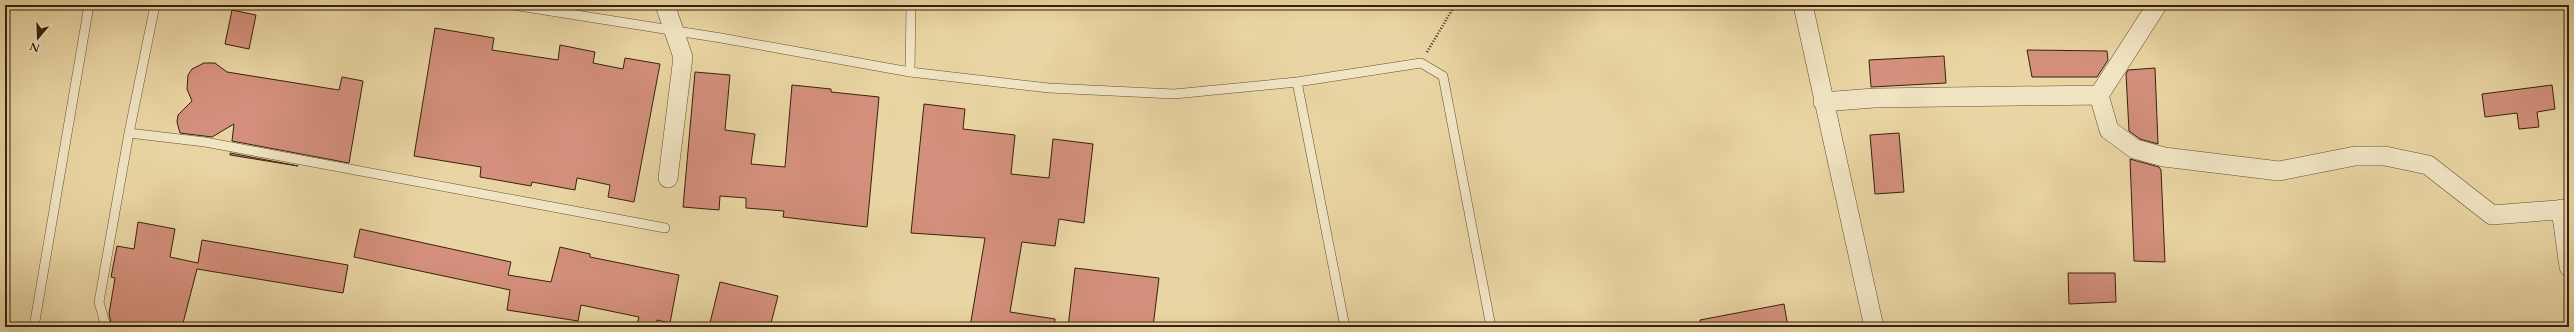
<svg xmlns="http://www.w3.org/2000/svg" width="2574" height="332" font-family="Cardo,serif">
<style>
.building{fill:#d4907c;stroke:#36220c}
.lines{fill:none;stroke-linecap:round;stroke-linejoin:round}
.lane-casing{stroke:#634f32;stroke-width:10}
.street-casing{stroke:#634f32;stroke-width:20}
.path{stroke:#36220c;stroke-width:2.5;stroke-dasharray:1 2;stroke-linecap:butt}
.lane{stroke:#f1e4c3;stroke-width:9}
.street{stroke:#f1e4c3;stroke-width:19}
</style>
<rect width="100%" height="100%" fill="#e9d5a3"/>
<filter id="stains"><feTurbulence type="fractalNoise" baseFrequency=".005" numOctaves="4"/><feColorMatrix values="0 0 0 0 .2 0 0 0 0 .09 0 0 0 0 .02 0 0 0 .5 -.17"/></filter>
<radialGradient id="worn" r=".72"><stop offset=".6" stop-color="#630" stop-opacity="0"/><stop offset="1" stop-color="#630" stop-opacity=".3"/></radialGradient>
<path class="building" d="M 232,10 L 256,15 L 249,49 L 225,44 Z
M 435,28 L 494,38 L 492,50 L 558,60 L 560,45 L 595,52 L 593,63 L 623,69 L 625,58 L 660,64 L 634,202 L 608,197 L 610,185 L 577,178 L 575,190 L 532,182 L 531,186 L 480,177 L 481,167 L 414,156 Z
M 2027,50 L 2107,51 L 2108,60 L 2097,77 L 2032,77 Z
M 1944,56 L 1946,83 L 1871,87 L 1869,60 Z
M 204,63 L 215,63 L 227,72 L 339,90 L 342,77 L 363,81 L 349,163 L 232,141 L 234,124 L 212,137 L 180,133 L 177,122 L 178,115 L 192,101 L 187,89 L 188,75 L 192,69 Z
M 2155,68 L 2158,144 L 2140,139 L 2129,131 L 2126,74 L 2128,70 Z
M 695,72 L 730,75 L 725,130 L 755,134 L 751,164 L 785,167 L 792,85 L 831,89 L 831,92 L 879,97 L 867,227 L 783,217 L 784,211 L 746,208 L 746,198 L 720,196 L 719,210 L 683,207 Z
M 2552,85 L 2555,109 L 2537,112 L 2539,127 L 2519,129 L 2517,113 L 2485,117 L 2482,94 Z
M 924,104 L 965,109 L 963,129 L 1015,135 L 1011,174 L 1049,178 L 1053,139 L 1093,144 L 1084,223 L 1059,219 L 1055,246 L 1022,242 L 1010,312 L 1055,319 L 1054,327 L 970,327 L 985,238 L 911,233 Z
M 1899,133 L 1904,192 L 1875,194 L 1870,135 Z
M 230,153 L 298,166 L 230,155 Z
M 2130,159 L 2159,167 L 2161,170 L 2165,262 L 2134,261 Z
M 138,222 L 175,229 L 170,257 L 198,263 L 202,240 L 348,265 L 343,293 L 197,269 L 182,327 L 112,327 L 109,314 L 115,278 L 111,277 L 117,246 L 134,249 Z
M 360,229 L 511,262 L 508,275 L 551,282 L 560,247 L 590,254 L 590,257 L 679,275 L 670,323 L 657,320 L 656,327 L 650,327 L 637,324 L 639,317 L 581,305 L 578,321 L 507,310 L 510,290 L 354,257 Z
M 1075,268 L 1159,278 L 1153,327 L 1068,327 Z
M 2068,273 L 2115,273 L 2116,302 L 2069,304 Z
M 720,282 L 778,296 L 770,327 L 709,327 Z
M 1784,304 L 1788,327 L 1701,327 L 1700,320 Z"/>
<g class="lines">
<g class="lane-casing">
<path id="lane" d="M 513,5 L 721,38 L 910,72 L 1049,88 L 1174,94 L 1297,82 L 1421,63 L 1443,76 L 1491,327
M 910,72 L 911,5
M 1297,82 L 1345,327
M 129,133 L 205,142 L 665,228
M 34,327 L 89,5
M 106,327 L 99,302 L 129,133 L 155,5"/>
</g>
<g class="street-casing">
<path id="street" d="M 665,5 L 683,57 L 668,178
M 1803,5 L 1874,327
M 2157,5 L 2099,95 L 2109,130 L 2135,149 L 2164,157 L 2279,171 L 2355,156 L 2385,156 L 2428,165 L 2492,215 L 2569,209
M 1823,102 L 1874,98 L 2099,95
M 2561,209 L 2569,267"/>
</g>
<path class="path" d="M 1427,52 L 1455,5"/>
<use href="#lane" class="lane"/>
<use href="#street" class="street"/>
</g>
<rect width="2574" height="332" fill="none" stroke="#e9d5a3" stroke-width="20"/>
<rect x="6" y="6" width="2562" height="320" fill="none" stroke="#36220c" stroke-width="2"/>
<rect x="10" y="10" width="2554" height="312" fill="none" stroke="#36220c"/>
<g transform="translate(38 38) rotate(199)" stroke="#f1e4c3" stroke-width="3" paint-order="stroke">
<path d="M0-3L7 15L0 10L-7 15Z" fill="#36220c"/>
<text y="-6" font-size="11" font-weight="bold" text-anchor="middle" fill="#36220c">N</text>
</g>
<rect width="100%" height="100%" filter="url(#stains)"/>
<rect width="100%" height="100%" fill="url(#worn)"/>
</svg>
